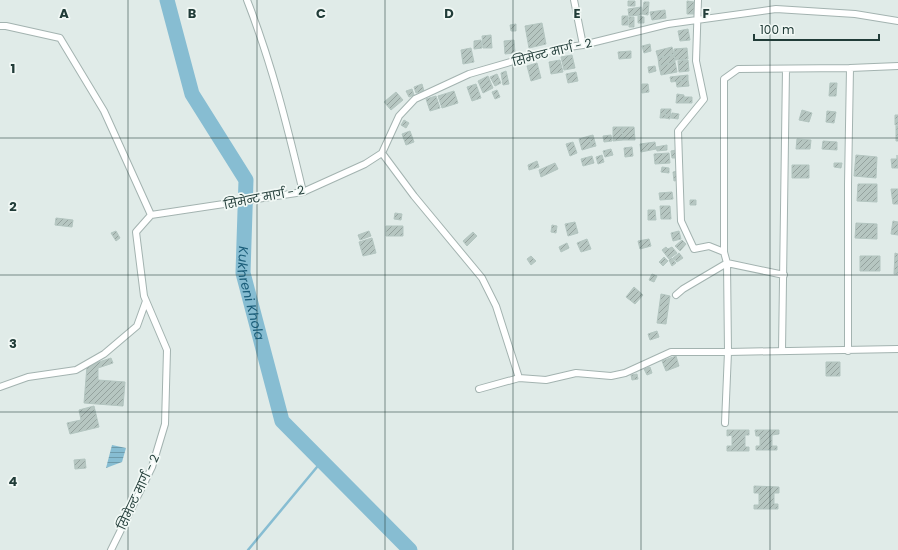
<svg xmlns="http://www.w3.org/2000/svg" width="898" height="550" font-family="Poppins,'Noto Sans Devanagari',sans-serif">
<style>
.water{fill:url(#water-rules)}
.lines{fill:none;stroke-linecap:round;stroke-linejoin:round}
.stream{stroke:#87bdd2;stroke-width:2.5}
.river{stroke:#87bdd2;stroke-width:15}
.building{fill:url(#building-hatch);stroke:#b3c5c0}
.street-casing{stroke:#a3b3b0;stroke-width:8}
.street{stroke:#fff;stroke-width:6}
.grid{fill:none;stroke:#213c38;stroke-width:1;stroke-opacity:0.55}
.labels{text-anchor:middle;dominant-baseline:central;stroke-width:3.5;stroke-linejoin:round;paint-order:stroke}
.street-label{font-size:12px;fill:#213c38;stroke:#f1f8f5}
.water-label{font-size:13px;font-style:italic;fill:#1a5d79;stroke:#f1f8f5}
.grid-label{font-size:13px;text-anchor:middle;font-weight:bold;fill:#213c38;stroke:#f1f8f5;stroke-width:3.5;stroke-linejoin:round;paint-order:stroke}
</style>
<defs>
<pattern id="water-rules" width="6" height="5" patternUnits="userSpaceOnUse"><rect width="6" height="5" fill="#87bdd2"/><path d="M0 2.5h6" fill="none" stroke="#6e9bab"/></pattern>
<pattern id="building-hatch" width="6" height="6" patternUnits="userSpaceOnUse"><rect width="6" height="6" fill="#b6c6c1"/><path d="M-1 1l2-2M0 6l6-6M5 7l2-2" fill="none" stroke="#94a29e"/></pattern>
</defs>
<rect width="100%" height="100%" fill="#e0ebe8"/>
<path class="water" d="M 112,445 L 126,448 L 122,462 L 106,468 Z"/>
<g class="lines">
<path class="stream" d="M 248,550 L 322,461"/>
<path class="river" id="s1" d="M 167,0 L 192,94 L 246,180 L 243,273 L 282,421 L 410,550"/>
</g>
<path class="building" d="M 628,1 L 635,1 L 635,6 L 628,6 Z
M 687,1 L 694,2 L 694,14 L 687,14 Z
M 644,2 L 649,2 L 648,15 L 642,14 Z
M 641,7 L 641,15 L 629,16 L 628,9 Z
M 665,10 L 666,18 L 652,20 L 650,12 Z
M 622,16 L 628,16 L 628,25 L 622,25 Z
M 638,16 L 644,17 L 644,23 L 638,23 Z
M 629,17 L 634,17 L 634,27 L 629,27 Z
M 542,23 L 546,44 L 529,48 L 525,26 Z
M 516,24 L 516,31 L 511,31 L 510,25 Z
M 688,29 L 690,40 L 680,41 L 678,31 Z
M 491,35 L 492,48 L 483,48 L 482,36 Z
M 481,40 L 482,48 L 474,49 L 474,41 Z
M 514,40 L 515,53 L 505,54 L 504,41 Z
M 650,44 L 651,51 L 644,53 L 642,46 Z
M 672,47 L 674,54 L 658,58 L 656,51 Z
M 471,48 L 474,62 L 463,64 L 461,50 Z
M 687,48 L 688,59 L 675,60 L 674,49 Z
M 631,51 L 631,58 L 619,59 L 618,52 Z
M 572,55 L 575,68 L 564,70 L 561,57 Z
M 674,55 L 675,62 L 659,66 L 658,58 Z
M 560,60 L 563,72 L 551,74 L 549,62 Z
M 688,60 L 689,71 L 679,72 L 678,61 Z
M 675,62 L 677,72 L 661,75 L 659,66 Z
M 537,63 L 541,78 L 531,81 L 527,66 Z
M 655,66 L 656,71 L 649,73 L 648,67 Z
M 506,71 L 509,84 L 503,85 L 501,73 Z
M 576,72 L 578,81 L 568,83 L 566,74 Z
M 497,74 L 501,83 L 495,86 L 490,77 Z
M 688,75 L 688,80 L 671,82 L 670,77 Z
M 488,76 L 493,88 L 483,93 L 478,81 Z
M 688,80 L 689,86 L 677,87 L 676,81 Z
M 830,83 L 837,83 L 836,96 L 829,96 Z
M 422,84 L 424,91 L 416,93 L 414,87 Z
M 476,84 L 481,98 L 472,101 L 467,87 Z
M 642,84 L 648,84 L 649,92 L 642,93 Z
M 412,89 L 414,95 L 409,97 L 406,91 Z
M 497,90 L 500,97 L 495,99 L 492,92 Z
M 454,91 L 458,103 L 442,108 L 438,96 Z
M 396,92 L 403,100 L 391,110 L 384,102 Z
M 677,94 L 684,95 L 684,103 L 676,103 Z
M 436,96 L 440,108 L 430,111 L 426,99 Z
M 684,97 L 692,97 L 692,103 L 684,103 Z
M 661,109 L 666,109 L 665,118 L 660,118 Z
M 666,109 L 671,109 L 670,119 L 665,118 Z
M 802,110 L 812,113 L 809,122 L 799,120 Z
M 827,111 L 836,112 L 834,123 L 826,122 Z
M 672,113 L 679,114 L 678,119 L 671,118 Z
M 895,115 L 898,115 L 898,125 L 895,125 Z
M 404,120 L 409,123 L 406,128 L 401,125 Z
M 896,126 L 898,126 L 898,141 L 896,141 Z
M 613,127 L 622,127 L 623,140 L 613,141 Z
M 622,127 L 634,127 L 635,140 L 623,140 Z
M 410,131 L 414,142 L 406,145 L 402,134 Z
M 593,135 L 596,146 L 592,147 L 589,136 Z
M 611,135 L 612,141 L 604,142 L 603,136 Z
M 589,136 L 592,147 L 582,150 L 579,139 Z
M 797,139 L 811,140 L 810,149 L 796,149 Z
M 823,141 L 837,142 L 837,150 L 822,149 Z
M 573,142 L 577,153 L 570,156 L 566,144 Z
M 655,142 L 656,149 L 641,152 L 640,144 Z
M 667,145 L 667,150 L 657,151 L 656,147 Z
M 632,147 L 633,156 L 625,157 L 624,148 Z
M 611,149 L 613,155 L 605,157 L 603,151 Z
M 676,150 L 677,158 L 672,158 L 671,151 Z
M 669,153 L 670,163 L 655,164 L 654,154 Z
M 602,155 L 604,162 L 598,164 L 596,157 Z
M 856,155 L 877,157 L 876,178 L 854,176 Z
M 897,155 L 898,168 L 892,168 L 891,159 L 897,159 Z
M 592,156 L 594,163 L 583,166 L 581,159 Z
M 537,161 L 539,167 L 529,170 L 528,165 Z
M 555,163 L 558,169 L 541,177 L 539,170 Z
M 834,163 L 842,163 L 841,168 L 834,167 Z
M 792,165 L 809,165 L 809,178 L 792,178 Z
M 662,167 L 669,168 L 669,173 L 661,172 Z
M 678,171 L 679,180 L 674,181 L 673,172 Z
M 858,184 L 877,184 L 877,202 L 857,201 Z
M 891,189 L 898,189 L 898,204 L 893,204 Z
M 672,192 L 673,199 L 660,200 L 659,193 Z
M 690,200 L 696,200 L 696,205 L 690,205 Z
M 660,206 L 670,206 L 671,219 L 661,219 Z
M 648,210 L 655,210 L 656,220 L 648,220 Z
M 395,213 L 402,214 L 401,220 L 394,219 Z
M 56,218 L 73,220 L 72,227 L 55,225 Z
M 893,221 L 898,222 L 898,235 L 891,234 Z
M 575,222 L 578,233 L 568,236 L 565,224 Z
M 856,223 L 877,224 L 877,239 L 855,238 Z
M 552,225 L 557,226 L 556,233 L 551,232 Z
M 386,226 L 403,226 L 403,236 L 386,236 Z
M 116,231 L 120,238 L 116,241 L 111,233 Z
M 369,231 L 371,236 L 360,240 L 358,235 Z
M 679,231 L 681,239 L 673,241 L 671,233 Z
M 473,232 L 477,236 L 467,246 L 463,241 Z
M 372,238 L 376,253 L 363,256 L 359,242 Z
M 587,239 L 591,249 L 581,252 L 577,243 Z
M 649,239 L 651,246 L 640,249 L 638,241 Z
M 682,240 L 686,244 L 680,251 L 675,246 Z
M 567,243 L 569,248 L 561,252 L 559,247 Z
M 666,247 L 668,249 L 672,247 L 677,253 L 669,259 L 662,250 Z
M 679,253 L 683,258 L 677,262 L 673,258 Z
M 895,253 L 898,254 L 898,274 L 894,274 Z
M 531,256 L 536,261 L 531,265 L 527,259 Z
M 860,256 L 880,256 L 880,271 L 860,271 Z
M 664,257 L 668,261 L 663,266 L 659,262 Z
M 672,258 L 676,263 L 672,266 L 669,260 Z
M 652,274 L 657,276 L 654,282 L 649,280 Z
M 634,287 L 643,295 L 635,304 L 626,297 Z
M 661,294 L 670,296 L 666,324 L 657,323 Z
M 657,331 L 659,337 L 650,340 L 648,334 Z
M 676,356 L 679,366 L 666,371 L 662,361 Z
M 111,358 L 113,363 L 98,368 L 98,380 L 125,382 L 123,406 L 84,403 L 87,366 Z
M 826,362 L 840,362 L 840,376 L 826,376 Z
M 650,367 L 652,373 L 647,375 L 644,369 Z
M 637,374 L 638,379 L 632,380 L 631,375 Z
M 94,406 L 99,427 L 70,434 L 67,423 L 81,420 L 79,410 Z
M 727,430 L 749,430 L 749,435 L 745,435 L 745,447 L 749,447 L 749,451 L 727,451 L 727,446 L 732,446 L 732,435 L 727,436 Z
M 755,430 L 779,430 L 779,434 L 772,435 L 772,446 L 777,446 L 777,450 L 756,450 L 756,446 L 760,446 L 760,436 L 756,436 Z
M 85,459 L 86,468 L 75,469 L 74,460 Z
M 754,486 L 779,487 L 779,493 L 774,493 L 774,504 L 778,504 L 778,509 L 754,509 L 754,505 L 759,505 L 759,493 L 754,493 Z"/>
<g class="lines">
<g class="street-casing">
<path id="street" d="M 247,0 C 272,64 287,125 303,192
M 574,0 L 583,45
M 698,0 L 696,61 L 704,99 L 678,131 L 681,221 L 694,249 L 709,246 L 724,252
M 0,26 L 6,26 L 60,38 L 104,111 L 151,215
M 850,68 L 898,66
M 382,153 L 414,196 L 482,278 L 496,306 L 519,378
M 676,295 L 683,289 L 727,263 L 784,275
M 782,351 L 786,69
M 848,351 L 848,184 L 850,68 L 738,69 L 724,79 L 724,252 L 727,263 L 728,352 L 898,349
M 0,387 L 28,377 L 76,370 L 104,354 L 137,326 L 146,301
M 479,389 L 519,378 L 546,380 L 576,373 L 611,376 L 625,373 L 671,352 L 728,352 L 725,423
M 111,550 L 152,467 L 165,424 L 167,350 L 144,296 L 136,232 L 151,215 L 303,192 L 365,164 L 382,153 L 399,116 L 415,99 L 469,74 L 555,49 L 583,45 L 668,24 L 776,9 L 855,14 L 898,21"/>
</g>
<use href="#street" class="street"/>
</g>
<path class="grid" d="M 128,0 L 128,550M 257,0 L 257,550M 385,0 L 385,550M 513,0 L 513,550M 641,0 L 641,550M 770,0 L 770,550M 0,138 L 898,138M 0,275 L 898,275M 0,412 L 898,412"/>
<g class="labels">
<g class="street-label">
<text transform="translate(552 52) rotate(-14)">सिमेन्ट मार्ग - 2</text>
<text transform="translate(264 197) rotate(-11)">सिमेन्ट मार्ग - 2</text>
<text transform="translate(138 492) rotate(-65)">सिमेन्ट मार्ग - 2</text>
</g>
<g class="water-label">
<text stroke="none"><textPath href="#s1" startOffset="313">Kukhreni Khola</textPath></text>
</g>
</g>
<g class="grid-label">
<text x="64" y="18">A</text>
<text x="192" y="18">B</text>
<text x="321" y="18">C</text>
<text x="449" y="18">D</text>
<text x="577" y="18">E</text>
<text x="706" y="18">F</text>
<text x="13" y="73">1</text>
<text x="13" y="211">2</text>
<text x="13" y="348">3</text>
<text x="13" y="486">4</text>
</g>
<path d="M754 34v6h125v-6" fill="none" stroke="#213c38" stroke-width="2"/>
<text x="760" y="34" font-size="12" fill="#213c38" stroke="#f1f8f5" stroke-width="3" paint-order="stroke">100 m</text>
</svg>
